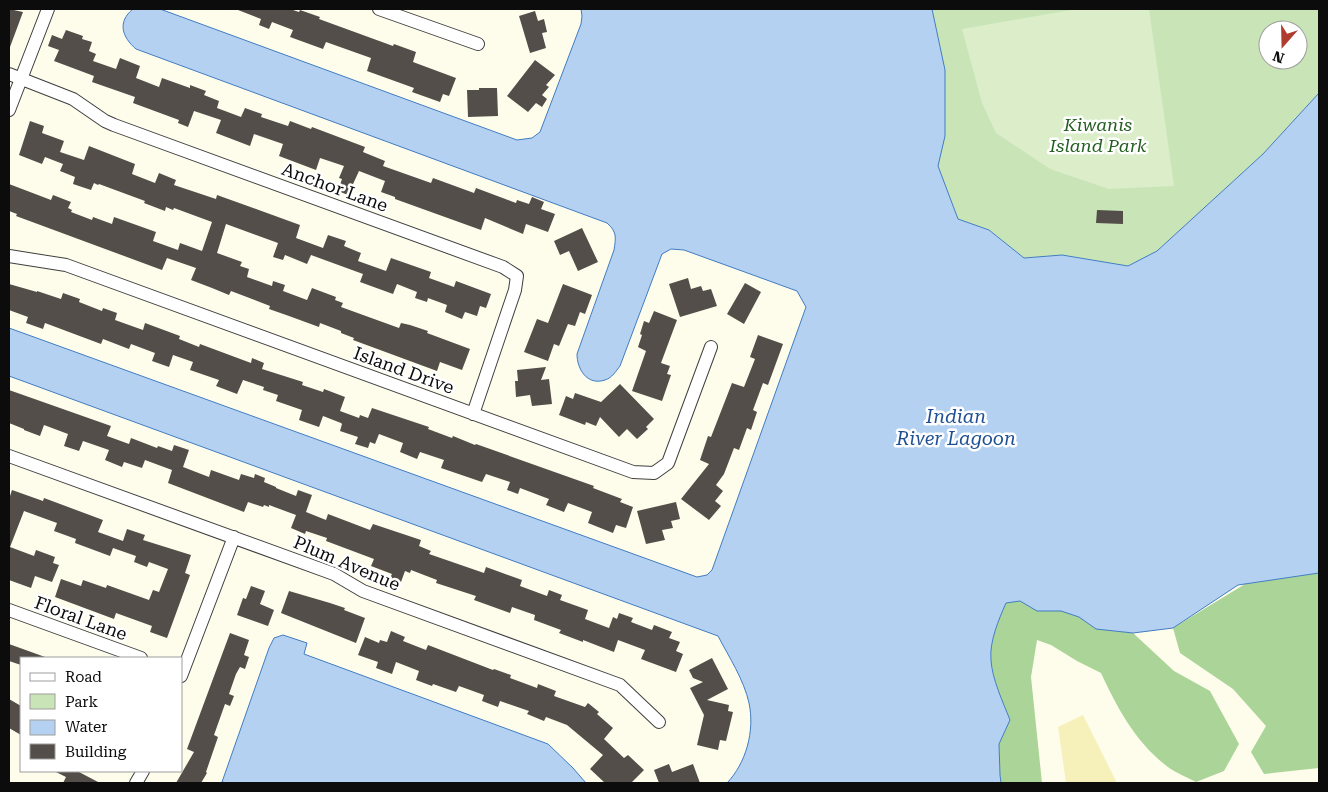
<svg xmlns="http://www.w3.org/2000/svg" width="1328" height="792" font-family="'Roboto Serif',serif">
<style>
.green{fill:#c9e5b8;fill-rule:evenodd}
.forest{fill:#abd499}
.sand{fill:#f6f1bb}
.pitch{fill:#dbedc9}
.water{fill:#b4d1f1;stroke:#417cc2}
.building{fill:#534e49}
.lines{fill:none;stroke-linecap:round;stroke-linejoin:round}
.street-casing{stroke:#3f3f3f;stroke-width:14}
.street{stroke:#fff;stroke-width:12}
.labels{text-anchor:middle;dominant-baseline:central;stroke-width:5;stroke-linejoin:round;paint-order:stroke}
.park-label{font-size:18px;font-style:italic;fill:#255e21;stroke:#fff}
.street-label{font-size:18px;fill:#0c0c0c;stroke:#fff}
.water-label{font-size:19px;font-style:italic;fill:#1f5093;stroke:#fff}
</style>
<rect width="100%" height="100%" fill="#fefdeb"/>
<path class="green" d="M 932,9 L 1319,9 L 1319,93 L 1263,154 L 1157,251 L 1128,266 L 1062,255 L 1024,258 L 989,230 L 958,219 L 938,166 L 945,70 ZM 1268,30 L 1298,30 L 1298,60 L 1268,60 Z"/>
<path class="forest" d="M 1319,573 L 1319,768 L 1264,774 L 1251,752 L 1266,726 L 1233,689 L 1180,653 L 1173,628 L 1245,584 Z
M 1020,601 L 1037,611 L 1061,611 L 1079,617 L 1096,629 L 1133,633 L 1174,671 L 1210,691 L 1239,744 L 1224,771 L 1196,782 C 1187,777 1176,773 1168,767 C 1137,744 1117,708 1101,673 L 1077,661 L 1051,645 L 1037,640 L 1031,677 L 1042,783 L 1001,783 L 1000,775 L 999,744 L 1010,720 C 1003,703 992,678 991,660 C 989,642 999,619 1006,603 Z"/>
<path class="sand" d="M 1083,715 L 1117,783 L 1066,783 L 1058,727 Z"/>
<path class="pitch" d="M 1077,9 L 1149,9 L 1174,186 L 1109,189 L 1050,169 L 996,133 L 982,103 L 962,29 Z"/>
<path class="water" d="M 133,9 L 160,9 L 517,140 L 532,138 L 540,132 L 581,24 L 582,16 L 581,9 L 932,9 L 945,70 L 945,136 L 938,166 L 958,219 L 989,230 L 1024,258 L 1062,255 L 1128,266 L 1157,251 L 1263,154 L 1319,93 L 1319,573 L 1238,585 L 1173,628 L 1133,633 L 1096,629 L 1079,617 L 1061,611 L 1037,611 L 1020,601 L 1006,603 C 999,619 989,642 991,660 C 992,679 1003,702 1010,720 L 999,744 L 1000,775 L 1001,783 L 727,783 C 746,763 755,731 749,703 C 744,680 729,657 718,636 L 9,376 L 9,328 L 697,577 L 707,575 L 712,570 L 806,307 L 797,291 L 684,250 L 671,249 L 662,254 L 620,366 C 616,371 612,378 605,380 C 587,386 577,369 577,354 L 614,250 C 616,237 617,232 607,223 L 136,49 C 122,37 117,22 133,9 Z
M 283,635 L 307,643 L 304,654 L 548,744 L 573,768 L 586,783 L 227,783 L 222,782 L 269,648 L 274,638 Z"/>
<path class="building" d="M 9,9 L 23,12 L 10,47 L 9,46 Z
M 238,9 L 290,9 L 299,12 L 300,10 L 320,17 L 319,19 L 393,46 L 394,44 L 416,52 L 413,62 L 456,78 L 449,96 L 443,94 L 440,102 L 412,92 L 414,88 L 367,71 L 371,58 L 326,42 L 323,49 L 290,37 L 293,30 L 272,22 L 269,29 L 259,25 L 261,19 L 238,10 Z
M 535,11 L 538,21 L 544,19 L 547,32 L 542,33 L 546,48 L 530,53 L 519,16 Z
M 66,30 L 83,36 L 82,39 L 92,42 L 89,51 L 96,54 L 93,61 L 116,69 L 120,58 L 140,66 L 136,78 L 159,87 L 162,78 L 190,88 L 190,85 L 206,91 L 204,95 L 219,101 L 217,108 L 241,117 L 245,108 L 262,114 L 261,117 L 288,126 L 290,121 L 311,129 L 312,127 L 365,147 L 363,152 L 385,161 L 383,166 L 431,183 L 433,178 L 474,193 L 476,188 L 516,203 L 517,200 L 529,204 L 532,197 L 544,202 L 541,209 L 555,214 L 548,232 L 526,224 L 523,234 L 485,218 L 481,230 L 395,199 L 395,197 L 381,192 L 385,181 L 359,171 L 348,195 L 338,191 L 342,179 L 339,178 L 344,166 L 320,158 L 316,170 L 279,156 L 283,144 L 254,134 L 250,146 L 216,133 L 221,120 L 194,111 L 188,127 L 178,123 L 179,120 L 133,103 L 135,97 L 92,82 L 94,76 L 54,61 L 59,50 L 48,46 L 52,35 L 62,39 Z
M 535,60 L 555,75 L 546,85 L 549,87 L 542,95 L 547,99 L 542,107 L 536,103 L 528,112 L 507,96 Z
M 479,88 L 497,88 L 498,116 L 468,117 L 467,90 L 479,90 Z
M 30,121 L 44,126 L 42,133 L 64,141 L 60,152 L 84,160 L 89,146 L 135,164 L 132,174 L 155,183 L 159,173 L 176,180 L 174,185 L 216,199 L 217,195 L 300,225 L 296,238 L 323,248 L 328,235 L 346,241 L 344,246 L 361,253 L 358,261 L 386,271 L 391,258 L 431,272 L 429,278 L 454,287 L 456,281 L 491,294 L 486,308 L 480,306 L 477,316 L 465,312 L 462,319 L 445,312 L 447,305 L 428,298 L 427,302 L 415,298 L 417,292 L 397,284 L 393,294 L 360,282 L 363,274 L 311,255 L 307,264 L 285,255 L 283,260 L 273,257 L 278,243 L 226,224 L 217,253 L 242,262 L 240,266 L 249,269 L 247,277 L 272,286 L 273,281 L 285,285 L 283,291 L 307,300 L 312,288 L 336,297 L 335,300 L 343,303 L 341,307 L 399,328 L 401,323 L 410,325 L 428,331 L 427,333 L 470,349 L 462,370 L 440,362 L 437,371 L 353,340 L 354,338 L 341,333 L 341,331 L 320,323 L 319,327 L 289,316 L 269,309 L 270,306 L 231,291 L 229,295 L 212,288 L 191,280 L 196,268 L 167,258 L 162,270 L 16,216 L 17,214 L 9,211 L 9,184 L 51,200 L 53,195 L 71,202 L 68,208 L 72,210 L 71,212 L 92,220 L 93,217 L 112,224 L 114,217 L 156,232 L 153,241 L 178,250 L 180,243 L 202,251 L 212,222 L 174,208 L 173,210 L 166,207 L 165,211 L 144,203 L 145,201 L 99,184 L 98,185 L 94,183 L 91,190 L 73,184 L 75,177 L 60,171 L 63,164 L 45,157 L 42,164 L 19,155 Z
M 1097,210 L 1123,211 L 1123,224 L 1096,223 Z
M 582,228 L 598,262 L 578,271 L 569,251 L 560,255 L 554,241 Z
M 688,278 L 691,289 L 701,286 L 703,291 L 711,289 L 717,306 L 680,317 L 669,284 Z
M 745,283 L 761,292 L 744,324 L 727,314 Z
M 9,284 L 37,292 L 37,291 L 61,299 L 63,293 L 80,299 L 79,302 L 102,311 L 103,308 L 117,313 L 115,320 L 143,330 L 145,323 L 180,336 L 179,339 L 199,347 L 200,344 L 251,363 L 252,358 L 264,363 L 262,369 L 303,382 L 302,385 L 323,392 L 324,389 L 345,397 L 340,411 L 359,418 L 360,415 L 368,418 L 372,408 L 429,427 L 428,429 L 452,438 L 453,436 L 475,445 L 476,444 L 594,486 L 593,488 L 622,499 L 620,502 L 633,507 L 626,528 L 616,525 L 613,533 L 588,523 L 592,512 L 568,503 L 564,512 L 546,505 L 549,499 L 520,488 L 518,494 L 507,490 L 510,482 L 486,474 L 482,482 L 441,468 L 444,460 L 420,452 L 417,459 L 400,452 L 403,443 L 379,434 L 375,444 L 370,442 L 368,448 L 355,444 L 358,437 L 340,431 L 342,424 L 341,423 L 323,416 L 319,427 L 299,420 L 302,410 L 276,401 L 278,395 L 263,390 L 264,387 L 243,380 L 237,394 L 216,386 L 219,380 L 190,370 L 193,362 L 173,355 L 169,367 L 152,361 L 155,353 L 131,344 L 129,349 L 103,339 L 101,344 L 45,323 L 43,329 L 26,323 L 28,317 L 9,310 Z
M 563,284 L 592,295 L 585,314 L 580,312 L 575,326 L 568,324 L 559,346 L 554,344 L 548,361 L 524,352 L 537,319 L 548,323 Z
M 654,311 L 677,320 L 661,363 L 670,366 L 667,374 L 671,375 L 662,401 L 632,391 L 646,351 L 638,347 L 642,335 L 640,334 L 644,321 L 649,323 Z
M 758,335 L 783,344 L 768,385 L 763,383 L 753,410 L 757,412 L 751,430 L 747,428 L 739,450 L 734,448 L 724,474 L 716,485 L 723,491 L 715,501 L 721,506 L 709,520 L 681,499 L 709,464 L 700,460 L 708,436 L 711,437 L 732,383 L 744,387 L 755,359 L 750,357 Z
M 546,367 L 541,380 L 549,379 L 552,404 L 532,406 L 530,395 L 516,397 L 515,381 L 518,381 L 517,370 Z
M 620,384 L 654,419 L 646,427 L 648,429 L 637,439 L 627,429 L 619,437 L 600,417 L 596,426 L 586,422 L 585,425 L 559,415 L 566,396 L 573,399 L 575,393 L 601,402 Z
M 9,390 L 111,426 L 107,436 L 129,444 L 131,438 L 157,448 L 158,446 L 172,451 L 174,445 L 189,450 L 183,467 L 209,477 L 211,470 L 239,480 L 241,474 L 254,478 L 255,474 L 265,478 L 264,482 L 276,487 L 276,488 L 296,496 L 298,490 L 312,495 L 306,512 L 326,520 L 328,514 L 370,530 L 373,524 L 421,540 L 419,546 L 431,551 L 429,554 L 484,573 L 486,567 L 522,580 L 520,586 L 547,596 L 549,590 L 562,595 L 560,600 L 588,610 L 585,619 L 609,628 L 613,617 L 617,619 L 619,613 L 633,618 L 631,622 L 652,630 L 654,625 L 672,632 L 669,638 L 680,642 L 676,651 L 683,654 L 676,672 L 641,659 L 645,650 L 618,640 L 614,652 L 583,640 L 583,642 L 559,633 L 561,630 L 534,620 L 535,615 L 512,607 L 510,613 L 474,600 L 476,596 L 436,583 L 437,580 L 411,570 L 410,573 L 405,571 L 401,582 L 390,578 L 392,574 L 371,566 L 374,559 L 326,541 L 327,538 L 306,531 L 305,534 L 291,528 L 296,515 L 269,505 L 269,507 L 264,505 L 263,507 L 248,502 L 244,512 L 168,483 L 172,470 L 145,460 L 142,468 L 124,462 L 122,467 L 105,460 L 109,450 L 83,441 L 79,451 L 64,446 L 68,434 L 44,425 L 40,436 L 24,430 L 24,429 L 9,423 Z
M 12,490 L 43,501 L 44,498 L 103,520 L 98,532 L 123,541 L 127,529 L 145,535 L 143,540 L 191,555 L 185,573 L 190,575 L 167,638 L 150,632 L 152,626 L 116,613 L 114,619 L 55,597 L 61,579 L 81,586 L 83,580 L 106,588 L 107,585 L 149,600 L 153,590 L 159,592 L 168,569 L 149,562 L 147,567 L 134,562 L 136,556 L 113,548 L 110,556 L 75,543 L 76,539 L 54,531 L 57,523 L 24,511 L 10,547 L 34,556 L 36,550 L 55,557 L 53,563 L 59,565 L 52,582 L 35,576 L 31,588 L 9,580 L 9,499 Z
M 676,502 L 680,519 L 671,521 L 673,528 L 662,530 L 665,540 L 646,544 L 637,511 Z
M 251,586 L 265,591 L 260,604 L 274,610 L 268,626 L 237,615 L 243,598 L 246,599 Z
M 289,591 L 330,603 L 345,608 L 344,610 L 365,618 L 356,643 L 281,613 Z
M 391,631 L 405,637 L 403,641 L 426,650 L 428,645 L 493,670 L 494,669 L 511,675 L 510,678 L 537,688 L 538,684 L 556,691 L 554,696 L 585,707 L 588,703 L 599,712 L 597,714 L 613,728 L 604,739 L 624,758 L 628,755 L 644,770 L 631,783 L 605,783 L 590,769 L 603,755 L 567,725 L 546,717 L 544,721 L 527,714 L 529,711 L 500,701 L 498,707 L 482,701 L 484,695 L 459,686 L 456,692 L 433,684 L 432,686 L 416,680 L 419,671 L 396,662 L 392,674 L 376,668 L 378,662 L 358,655 L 365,637 L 379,643 L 380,640 L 387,642 Z
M 230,633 L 249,640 L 244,655 L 249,657 L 245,669 L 240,667 L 236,674 L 229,694 L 234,696 L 230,706 L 225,704 L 214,735 L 218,737 L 206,772 L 207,773 L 201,783 L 176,783 L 194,752 L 187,749 Z
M 9,644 L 45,657 L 45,658 L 21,658 L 21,665 L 9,661 Z
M 712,658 L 728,689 L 707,700 L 729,705 L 728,711 L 733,712 L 726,741 L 720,740 L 718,750 L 697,745 L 704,715 L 690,688 L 703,682 L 693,678 L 689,670 Z
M 9,699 L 21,706 L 21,735 L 9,728 Z
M 669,764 L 672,772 L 693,764 L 700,783 L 659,783 L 654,770 Z
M 54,771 L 77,771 L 100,783 L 63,783 L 66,777 Z"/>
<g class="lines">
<g class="street-casing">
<path id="street" d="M 379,9 L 478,44
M 9,74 L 73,99 L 105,121 L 114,125 L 503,267 L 517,276 L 515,290 L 473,414
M 9,110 L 48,9
M 9,256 L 66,265 L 633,472 L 654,473 L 668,463 L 711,347
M 9,456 L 334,574 L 363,591 L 620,685 L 659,722
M 9,610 L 141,658
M 181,676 L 234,537
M 136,783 L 143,771"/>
</g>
<use href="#street" class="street"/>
</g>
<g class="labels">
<g class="park-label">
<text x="1098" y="124">Kiwanis<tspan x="1098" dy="21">Island Park</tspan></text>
</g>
<g class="street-label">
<text transform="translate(335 187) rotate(20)">Anchor Lane</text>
<text transform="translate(404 370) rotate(20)">Island Drive</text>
<text transform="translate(347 563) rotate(23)">Plum Avenue</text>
<text transform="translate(81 618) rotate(20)">Floral Lane</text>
</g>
<g class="water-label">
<text x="956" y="416">Indian<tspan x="956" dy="22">River Lagoon</tspan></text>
</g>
</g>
<rect width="1328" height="792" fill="none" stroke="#0c0c0c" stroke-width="20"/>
<rect x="20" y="657" width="162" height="115" fill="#ffffff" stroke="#9e9e9e"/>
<rect x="30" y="673" width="25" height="8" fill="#ffffff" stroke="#9e9e9e"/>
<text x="65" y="682" font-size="15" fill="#0c0c0c">Road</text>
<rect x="30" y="694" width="25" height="15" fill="#c9e5b8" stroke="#9e9e9e"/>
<text x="65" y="707" font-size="15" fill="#0c0c0c">Park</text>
<rect x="30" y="720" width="25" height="15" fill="#b4d1f1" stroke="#9e9e9e"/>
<text x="65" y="732" font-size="15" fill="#0c0c0c">Water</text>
<rect x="30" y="744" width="25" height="15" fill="#534e49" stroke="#9e9e9e"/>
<text x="65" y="757" font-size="15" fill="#0c0c0c">Building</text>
<g transform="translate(1283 45) rotate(200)"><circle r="24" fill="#ffffff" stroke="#9e9e9e"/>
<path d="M0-4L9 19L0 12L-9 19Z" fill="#b03b2f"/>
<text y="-8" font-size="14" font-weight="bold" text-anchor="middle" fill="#0c0c0c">N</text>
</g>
</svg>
